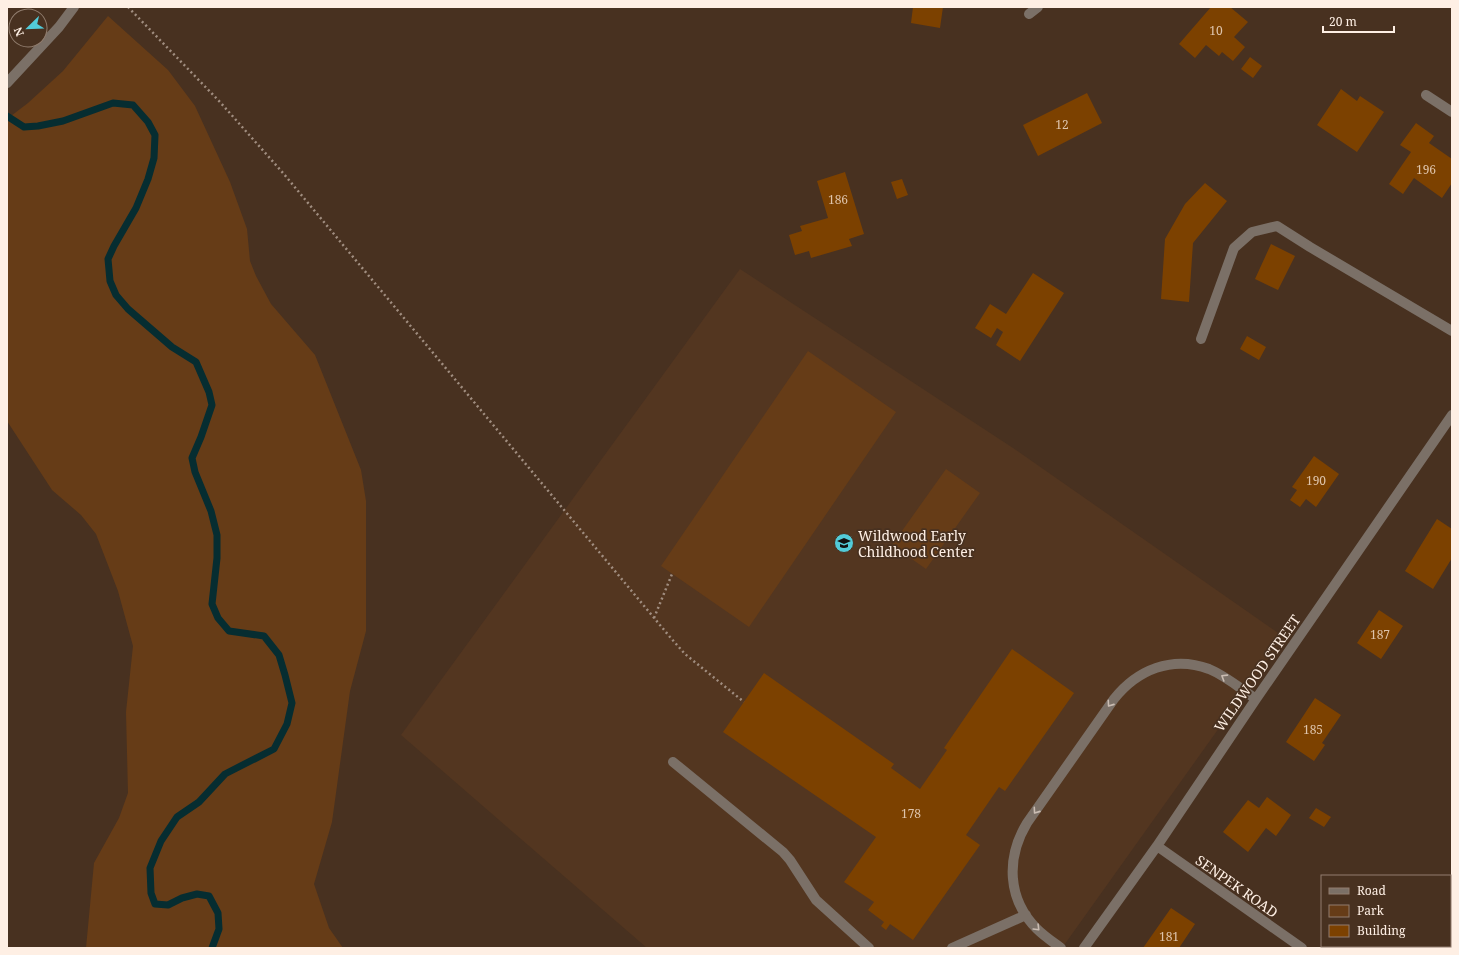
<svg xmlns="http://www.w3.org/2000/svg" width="1459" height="955" font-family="'Noto Serif',serif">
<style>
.built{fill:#533620}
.green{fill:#663c17}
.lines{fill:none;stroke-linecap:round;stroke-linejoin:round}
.stream{stroke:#062d31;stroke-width:7}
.building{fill:#7c4100}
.path{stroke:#a18e80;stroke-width:2.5;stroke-dasharray:2 3;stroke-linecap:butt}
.minor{stroke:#7b7067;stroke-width:10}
.oneway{stroke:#cabcb2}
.labels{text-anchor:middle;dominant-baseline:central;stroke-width:3.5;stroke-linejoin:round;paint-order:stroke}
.number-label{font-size:12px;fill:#dec4ab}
.poi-label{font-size:14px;fill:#feefe4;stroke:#483120;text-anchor:start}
.street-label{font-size:14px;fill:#feefe4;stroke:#483120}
</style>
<rect width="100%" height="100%" fill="#483120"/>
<path class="built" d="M 740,269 L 1013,448 L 1284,637 L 1062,948 L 647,948 L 401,735 Z"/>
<path class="green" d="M 108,16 L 168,70 L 195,106 L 230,182 L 247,229 L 250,261 L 256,276 L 271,304 L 315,355 L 361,470 L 366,501 L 366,631 L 350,691 L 332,822 L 314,884 L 329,928 L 343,948 L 86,948 L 94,863 L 119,818 L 128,793 L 126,712 L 133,646 L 118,591 L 96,534 L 81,515 L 52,490 L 7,421 L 7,119 L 28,103 L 63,71 Z
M 808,351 L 896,412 L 749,627 L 661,566 Z
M 946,469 L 980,493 L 926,569 L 892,545 Z"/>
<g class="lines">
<path class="stream" d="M 7,116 L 24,127 L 38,126 L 63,121 L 113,103 L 133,105 L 148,122 L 155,135 L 154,158 L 148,179 L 136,208 L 114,246 L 108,259 L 110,281 L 116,295 L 128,309 L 172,347 L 196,362 L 209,392 L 212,405 L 201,437 L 192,458 L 195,472 L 211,511 L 217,535 L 217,558 L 212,604 L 218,618 L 229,631 L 264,636 L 279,655 L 285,675 L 292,703 L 287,724 L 274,749 L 225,774 L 199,802 L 177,817 L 161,841 L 150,868 L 151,893 L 155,904 L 168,905 L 182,898 L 197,894 L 209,896 L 218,913 L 219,929 L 212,948"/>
</g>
<path class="building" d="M 913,7 L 943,7 L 940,28 L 911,23 Z
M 1211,7 L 1230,7 L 1248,22 L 1234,37 L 1245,47 L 1233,61 L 1222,52 L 1219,56 L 1206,45 L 1195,58 L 1179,44 Z
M 1250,57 L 1262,66 L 1253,78 L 1241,69 Z
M 1341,89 L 1357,101 L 1360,96 L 1384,112 L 1357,152 L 1317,125 Z
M 1087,93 L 1102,123 L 1038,156 L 1023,125 Z
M 1416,123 L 1434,136 L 1429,143 L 1452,159 L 1452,183 L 1442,198 L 1414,178 L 1403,194 L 1389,184 L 1411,152 L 1400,145 Z
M 845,172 L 864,234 L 849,239 L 852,246 L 811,258 L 809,251 L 795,255 L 789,235 L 802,231 L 800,226 L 828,218 L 817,181 Z
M 902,179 L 908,195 L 897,199 L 891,182 Z
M 1205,183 L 1227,201 L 1193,243 L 1189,302 L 1161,299 L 1165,239 L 1185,204 Z
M 1271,244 L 1295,256 L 1278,290 L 1255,279 Z
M 1033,273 L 1064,293 L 1020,361 L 996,345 L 1003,332 L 997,328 L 991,338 L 975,328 L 990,304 L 1006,314 Z
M 1247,336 L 1266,347 L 1259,360 L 1240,349 Z
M 1314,456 L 1339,474 L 1316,507 L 1306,499 L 1300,507 L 1290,500 L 1297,490 L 1292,487 Z
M 1437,519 L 1452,529 L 1452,558 L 1433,589 L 1405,571 Z
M 1379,610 L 1403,626 L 1381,659 L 1357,643 Z
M 1012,649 L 1074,693 L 1005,791 L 999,787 L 966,835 L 980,845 L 913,940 L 890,924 L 886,930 L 881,926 L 884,922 L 868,910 L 874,902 L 844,882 L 876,837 L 723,732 L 764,673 L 894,764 L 891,768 L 920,789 L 947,750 L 944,748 Z
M 1315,698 L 1341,715 L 1322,743 L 1325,745 L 1314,761 L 1286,742 Z
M 1267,797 L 1291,815 L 1276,836 L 1266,828 L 1248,852 L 1223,832 L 1248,800 L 1259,808 Z
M 1316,808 L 1331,817 L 1324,827 L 1309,818 Z
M 1450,878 L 1452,879 L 1452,911 L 1450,913 Z
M 1171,908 L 1195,924 L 1179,948 L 1143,948 Z"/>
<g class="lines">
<path class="path" d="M 128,7 L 220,102 L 283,173 L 670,637 L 685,654 L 744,702
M 654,618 L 672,574"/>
<path class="minor" d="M 1029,14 L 1038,7
M 7,83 L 59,27 L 74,7
M 1426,95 L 1452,112
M 1201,339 L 1234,248 L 1252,232 L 1277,226 L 1310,247 L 1452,331
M 673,762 L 783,852 L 790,860 L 816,900 L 869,948
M 1157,846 L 1302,948
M 952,948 L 1026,915
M 1061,948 C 1053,942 1044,936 1037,929 C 1007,899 1006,858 1027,823 L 1114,699 C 1137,670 1172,655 1209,669 C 1226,676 1241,689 1256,699
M 1084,948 L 1157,846 L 1256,699 L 1452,415"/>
</g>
<defs><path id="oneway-chevron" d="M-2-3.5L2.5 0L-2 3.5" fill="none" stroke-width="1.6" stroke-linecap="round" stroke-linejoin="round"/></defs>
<g class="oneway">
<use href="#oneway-chevron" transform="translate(1224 677) rotate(-148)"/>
<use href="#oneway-chevron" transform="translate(1110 704) rotate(125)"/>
<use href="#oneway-chevron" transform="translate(1036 811) rotate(125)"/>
<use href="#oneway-chevron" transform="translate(1037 928) rotate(45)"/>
</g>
<defs>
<g id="school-disc" transform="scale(1)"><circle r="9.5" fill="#52cbd8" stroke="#483120"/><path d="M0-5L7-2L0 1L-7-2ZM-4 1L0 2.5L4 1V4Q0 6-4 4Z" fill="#111"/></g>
</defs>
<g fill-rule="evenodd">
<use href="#school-disc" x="844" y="543"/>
</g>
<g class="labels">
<g class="number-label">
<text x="1216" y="30">10</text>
<text x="1062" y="124">12</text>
<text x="1426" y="169">196</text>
<text x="838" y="199">186</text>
<text x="1316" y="480">190</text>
<text x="1380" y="634">187</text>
<text x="1313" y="729">185</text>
<text x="911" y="813">178</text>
<text x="1169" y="936">181</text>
</g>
<g class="poi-label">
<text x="858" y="535">Wildwood Early<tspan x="858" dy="16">Childhood Center</tspan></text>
</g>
<g class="street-label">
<text transform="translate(1257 673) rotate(-55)">WILDWOOD STREET</text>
<text transform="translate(1237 886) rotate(35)">SENPEK ROAD</text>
</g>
</g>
<rect width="1459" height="955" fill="none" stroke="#feefe4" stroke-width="16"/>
<rect x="1321" y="875" width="130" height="72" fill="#483120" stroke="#917d6e"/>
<rect x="1329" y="888" width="20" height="6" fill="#7b7067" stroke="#917d6e"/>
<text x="1357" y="895" font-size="12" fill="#feefe4">Road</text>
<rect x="1329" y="905" width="20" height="12" fill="#663c17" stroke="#917d6e"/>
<text x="1357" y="915" font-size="12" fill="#feefe4">Park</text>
<rect x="1329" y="925" width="20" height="12" fill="#7c4100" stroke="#917d6e"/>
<text x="1357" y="935" font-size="12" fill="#feefe4">Building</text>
<g transform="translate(28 28) rotate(247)"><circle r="19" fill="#483120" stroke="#917d6e"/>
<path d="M0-3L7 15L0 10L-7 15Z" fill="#52cbd8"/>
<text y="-6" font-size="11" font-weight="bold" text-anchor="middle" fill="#feefe4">N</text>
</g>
<path d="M1323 26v6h71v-6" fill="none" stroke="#feefe4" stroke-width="2"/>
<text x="1329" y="26" font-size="12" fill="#feefe4" stroke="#483120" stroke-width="3" paint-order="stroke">20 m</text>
</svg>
